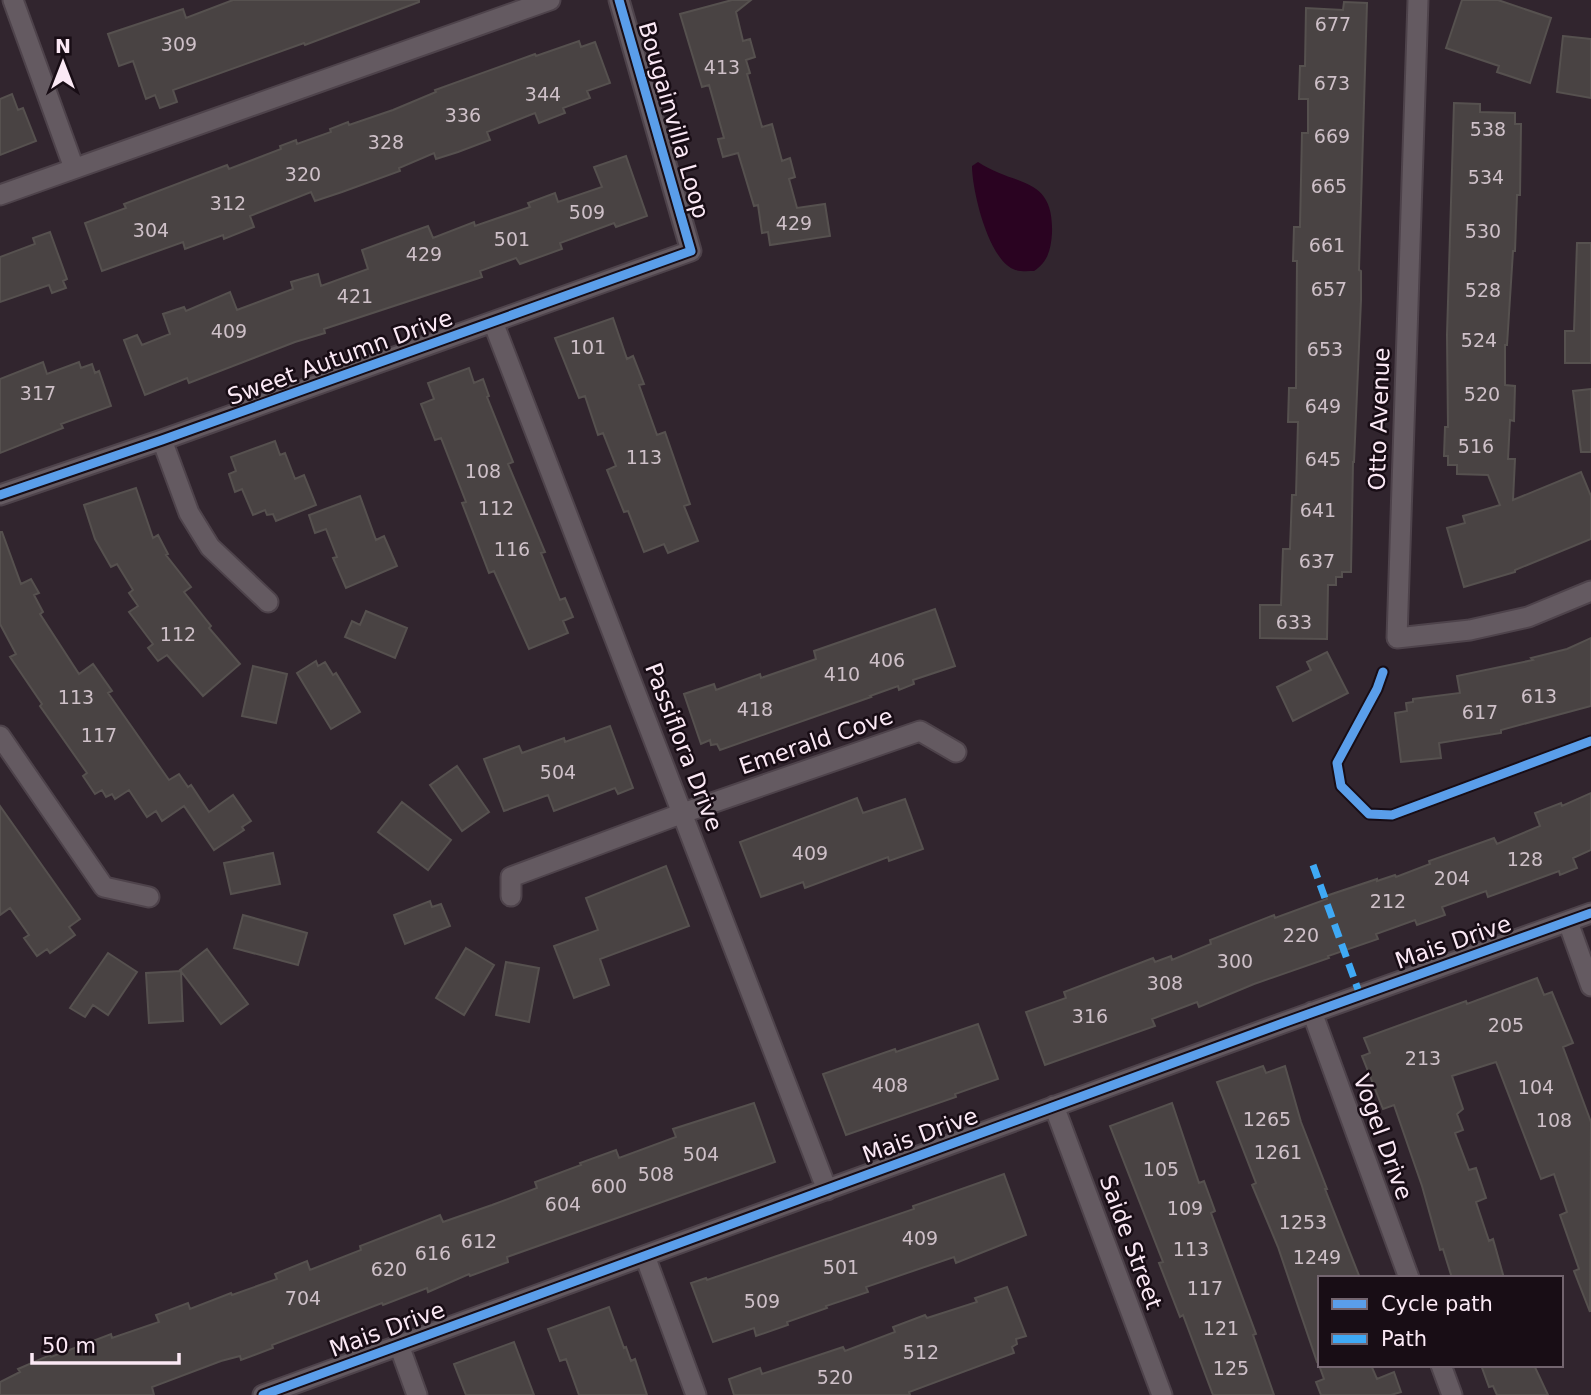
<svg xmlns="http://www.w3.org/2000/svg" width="1591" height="1395" font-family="'DejaVu Sans',sans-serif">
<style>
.water{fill:#2a0321}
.building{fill:#494343;stroke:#56514f;stroke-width:2}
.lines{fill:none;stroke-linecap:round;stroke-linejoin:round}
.street-casing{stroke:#4e434b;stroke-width:23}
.street{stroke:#645a61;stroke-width:19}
.quiet{stroke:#3fa9f5;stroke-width:7;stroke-dasharray:14 7;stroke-linecap:butt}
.cycleway-casing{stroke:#180d15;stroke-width:13}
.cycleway{stroke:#5a9eea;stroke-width:9}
.labels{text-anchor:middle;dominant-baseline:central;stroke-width:5;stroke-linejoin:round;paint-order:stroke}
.number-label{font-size:19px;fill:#cec0c8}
.street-label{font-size:23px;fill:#fbe9f5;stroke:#180d15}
</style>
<rect width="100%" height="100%" fill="#31252e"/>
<path class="water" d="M 978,162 C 1015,187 1054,175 1052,233 C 1051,249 1048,262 1034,271 C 1028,271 1019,272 1013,269 C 988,258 972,190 972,166 Z"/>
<path class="building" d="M 233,0 L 419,0 L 419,2 L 305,45 L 304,43 L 173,90 L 177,102 L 160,108 L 155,95 L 146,99 L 133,61 L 119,66 L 108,34 L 183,9 L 186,18 Z
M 732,0 L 751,0 L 736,12 L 743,41 L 750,39 L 755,57 L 746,60 L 750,73 L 747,74 L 762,127 L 772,124 L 782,161 L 790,158 L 795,177 L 789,179 L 797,208 L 825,204 L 830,236 L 770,245 L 768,232 L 762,233 L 758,205 L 754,206 L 738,153 L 723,157 L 718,139 L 724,138 L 709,85 L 702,87 L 680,14 Z
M 1462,0 L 1498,0 L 1551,18 L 1530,83 L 1497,72 L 1499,66 L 1446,48 Z
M 1344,2 L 1367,3 L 1359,270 L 1361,271 L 1361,300 L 1354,462 L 1353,462 L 1351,572 L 1342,572 L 1342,577 L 1336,577 L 1336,585 L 1328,585 L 1327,639 L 1260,638 L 1260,605 L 1281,605 L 1283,549 L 1290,549 L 1292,495 L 1296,495 L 1298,422 L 1288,422 L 1289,388 L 1296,388 L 1297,261 L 1293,261 L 1294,227 L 1300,227 L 1302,133 L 1308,133 L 1308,99 L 1299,99 L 1300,66 L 1305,66 L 1306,8 L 1343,10 Z
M 1563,36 L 1591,39 L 1591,98 L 1557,92 Z
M 579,41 L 581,47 L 595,42 L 610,83 L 587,91 L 590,98 L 563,108 L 565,113 L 539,123 L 535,113 L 487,132 L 490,140 L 458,152 L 436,159 L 434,153 L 399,168 L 400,171 L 342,192 L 315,201 L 311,192 L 250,216 L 254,227 L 224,239 L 223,235 L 185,249 L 183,242 L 102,271 L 85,223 L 126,208 L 124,204 L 227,165 L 229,169 L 281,149 L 280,146 L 296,140 L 297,144 L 331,132 L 330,129 L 348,122 L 349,125 L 393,110 L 436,92 L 435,90 L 535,54 L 536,56 Z
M 12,94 L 18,110 L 23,108 L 36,141 L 0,155 L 0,99 Z
M 1454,103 L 1480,104 L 1480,112 L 1515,113 L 1515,124 L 1521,124 L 1520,195 L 1517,195 L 1515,251 L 1513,251 L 1507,345 L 1505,345 L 1505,385 L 1515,386 L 1514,421 L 1510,420 L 1508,459 L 1515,459 L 1513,500 L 1581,472 L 1591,496 L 1591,539 L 1515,570 L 1515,572 L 1464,587 L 1447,528 L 1465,523 L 1463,516 L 1500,505 L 1488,475 L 1457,474 L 1457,465 L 1448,465 L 1448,456 L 1444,456 L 1445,427 L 1448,427 L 1447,335 Z
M 626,156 L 647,216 L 616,227 L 614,223 L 560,243 L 562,249 L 520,264 L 516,258 L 480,271 L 482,277 L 324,329 L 325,333 L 295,342 L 189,383 L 187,378 L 145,395 L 124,340 L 137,335 L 142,345 L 170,334 L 163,314 L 184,307 L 186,311 L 230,292 L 237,310 L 293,289 L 291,282 L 318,274 L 321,286 L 368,269 L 362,250 L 403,235 L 428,226 L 433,238 L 474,222 L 475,226 L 530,207 L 528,203 L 555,193 L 558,202 L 602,187 L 594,167 Z
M 50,232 L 67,279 L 63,281 L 66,288 L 52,293 L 49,285 L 0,302 L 0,257 L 35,244 L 33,238 Z
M 1577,243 L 1591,243 L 1591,363 L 1565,363 L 1565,331 L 1574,331 Z
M 613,318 L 627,359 L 633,356 L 644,384 L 639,385 L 657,435 L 665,432 L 690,504 L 684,506 L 698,541 L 668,553 L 664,544 L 644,552 L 628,511 L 624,512 L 607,470 L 616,466 L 603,433 L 598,435 L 585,396 L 579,398 L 555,338 Z
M 43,362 L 47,374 L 79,362 L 81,368 L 92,364 L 95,373 L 99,371 L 111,406 L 61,424 L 63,428 L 0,453 L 0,379 Z
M 469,368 L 474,383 L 483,379 L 489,396 L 487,397 L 513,462 L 508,464 L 545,552 L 541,553 L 560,600 L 565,598 L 573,617 L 563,621 L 568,633 L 529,649 L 494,571 L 489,573 L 462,503 L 466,502 L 441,438 L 435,440 L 421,404 L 434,399 L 428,383 Z
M 1591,389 L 1591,452 L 1581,452 L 1573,391 Z
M 275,441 L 280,455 L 285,453 L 295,479 L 304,475 L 316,505 L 276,521 L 273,514 L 267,515 L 265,510 L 253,515 L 242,489 L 235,492 L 229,474 L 236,471 L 231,457 Z
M 136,488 L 153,538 L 158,535 L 168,554 L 166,555 L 191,587 L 184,592 L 211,626 L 209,628 L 240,664 L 203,696 L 167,655 L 158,661 L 148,648 L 153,644 L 129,612 L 138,606 L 129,593 L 133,590 L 117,564 L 111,567 L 95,539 L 84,505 Z
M 360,496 L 376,540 L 384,536 L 397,566 L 346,588 L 333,558 L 337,557 L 326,529 L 315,533 L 309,515 Z
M 0,532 L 2,532 L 21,584 L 31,579 L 39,593 L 34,595 L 43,612 L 40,614 L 79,674 L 93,664 L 112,691 L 108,693 L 169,780 L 179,774 L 188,787 L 191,785 L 209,812 L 233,795 L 251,821 L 242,827 L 244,830 L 214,850 L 184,806 L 162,821 L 156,811 L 147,817 L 129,790 L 115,799 L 112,794 L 106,797 L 102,790 L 95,794 L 83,776 L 87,773 L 40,706 L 42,704 L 10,657 L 16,654 L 0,624 Z
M 935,609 L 955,666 L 913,680 L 914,684 L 899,690 L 898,686 L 870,696 L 871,697 L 720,750 L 717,744 L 711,745 L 710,740 L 701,744 L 684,694 L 714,684 L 716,690 L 760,674 L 761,678 L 816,659 L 814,651 Z
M 366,611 L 407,628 L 395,658 L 345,637 L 352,621 L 360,625 Z
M 1591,638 L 1591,706 L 1501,730 L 1501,733 L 1439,743 L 1441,758 L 1401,762 L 1395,713 L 1407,711 L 1406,703 L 1413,702 L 1413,699 L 1460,693 L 1457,676 L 1533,660 L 1531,658 L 1567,649 Z
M 1327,652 L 1348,693 L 1293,721 L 1277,687 L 1311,670 L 1307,662 Z
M 316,661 L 318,666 L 325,662 L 333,675 L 336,673 L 360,712 L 331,729 L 297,673 Z
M 253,666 L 287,674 L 276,723 L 242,716 Z
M 610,726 L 633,788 L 618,794 L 615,788 L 554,811 L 548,795 L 504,811 L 484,759 L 519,746 L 522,753 L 564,738 L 565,742 Z
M 457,766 L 489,812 L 462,831 L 430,785 Z
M 1591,793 L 1591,850 L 1573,858 L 1577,868 L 1560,875 L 1559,871 L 1488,897 L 1486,891 L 1442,907 L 1445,915 L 1417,925 L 1415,920 L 1376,934 L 1378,939 L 1328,956 L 1329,958 L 1254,984 L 1199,1007 L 1197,1002 L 1152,1019 L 1155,1026 L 1045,1065 L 1026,1012 L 1066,998 L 1064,992 L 1153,958 L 1155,962 L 1171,956 L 1172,960 L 1211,944 L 1210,940 L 1274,915 L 1275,918 L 1327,899 L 1326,896 L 1377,879 L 1377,881 L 1395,875 L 1396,877 L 1430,864 L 1429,861 L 1494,838 L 1497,844 L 1540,826 L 1535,813 L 1561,803 L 1562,806 Z
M 857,798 L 863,813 L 905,799 L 923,849 L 889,861 L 888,857 L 805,888 L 803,882 L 761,897 L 740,842 Z
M 402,802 L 451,840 L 428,870 L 378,832 Z
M 0,806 L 80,919 L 69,927 L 75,935 L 50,953 L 47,949 L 37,956 L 24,938 L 29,935 L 10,908 L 0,915 Z
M 273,853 L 280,884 L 231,894 L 224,863 Z
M 666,866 L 689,926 L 600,959 L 609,985 L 574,998 L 554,946 L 598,930 L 586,898 Z
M 430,901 L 432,907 L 441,904 L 450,926 L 405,944 L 394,915 Z
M 243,915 L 307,933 L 298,965 L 234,948 Z
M 466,948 L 494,965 L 464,1015 L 436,998 Z
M 207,949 L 248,1004 L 221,1024 L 180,970 Z
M 108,953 L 137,972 L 108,1015 L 93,1005 L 85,1017 L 70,1008 Z
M 506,962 L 539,968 L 529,1022 L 496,1015 Z
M 181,971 L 183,1021 L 149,1023 L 146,973 Z
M 1537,978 L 1544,995 L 1552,992 L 1573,1043 L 1563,1047 L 1591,1122 L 1590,1312 L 1574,1271 L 1579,1269 L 1560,1215 L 1567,1212 L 1554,1174 L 1541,1179 L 1496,1062 L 1452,1076 L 1463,1109 L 1457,1114 L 1463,1130 L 1455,1133 L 1469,1170 L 1476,1168 L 1486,1198 L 1476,1202 L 1489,1241 L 1493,1239 L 1504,1278 L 1452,1278 L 1443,1249 L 1440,1250 L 1422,1186 L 1394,1105 L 1383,1109 L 1362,1056 L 1370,1053 L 1364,1038 L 1466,1001 L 1467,1004 Z
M 978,1024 L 998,1079 L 955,1094 L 956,1097 L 846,1135 L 823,1074 L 895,1049 L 896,1052 Z
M 1263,1066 L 1266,1073 L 1285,1066 L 1301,1122 L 1327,1189 L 1325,1189 L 1360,1278 L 1320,1278 L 1320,1361 L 1317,1362 L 1278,1247 L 1252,1185 L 1256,1183 L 1217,1082 Z
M 754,1103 L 775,1162 L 507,1257 L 508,1262 L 470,1276 L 469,1274 L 428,1292 L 427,1288 L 383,1305 L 382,1303 L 272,1345 L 273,1348 L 241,1360 L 240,1356 L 221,1361 L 152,1387 L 154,1395 L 0,1395 L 0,1382 L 20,1372 L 18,1369 L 50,1355 L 51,1357 L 111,1334 L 112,1338 L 159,1322 L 156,1315 L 188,1303 L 190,1309 L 231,1293 L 232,1295 L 277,1279 L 275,1274 L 307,1261 L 310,1270 L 361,1250 L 360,1246 L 440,1215 L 443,1222 L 492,1205 L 537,1188 L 535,1182 L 581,1165 L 580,1163 L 616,1150 L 619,1158 L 676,1137 L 673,1129 Z
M 1172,1103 L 1199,1183 L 1204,1181 L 1215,1211 L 1211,1213 L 1256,1334 L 1253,1335 L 1274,1395 L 1213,1395 L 1183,1315 L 1180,1317 L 1159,1263 L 1163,1262 L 1110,1126 Z
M 1004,1174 L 1026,1235 L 956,1263 L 954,1257 L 866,1287 L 868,1292 L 826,1306 L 827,1308 L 787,1322 L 788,1325 L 756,1336 L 754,1328 L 713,1342 L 691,1283 L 706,1278 L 707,1280 L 914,1209 L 913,1206 Z
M 1007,1287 L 1026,1336 L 1016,1339 L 1017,1344 L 1012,1347 L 1014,1353 L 909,1392 L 910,1395 L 734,1395 L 729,1379 L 760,1368 L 762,1374 L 843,1347 L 845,1351 L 895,1332 L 893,1327 L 925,1315 L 927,1318 L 977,1302 L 975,1298 Z
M 609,1307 L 624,1348 L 626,1347 L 631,1361 L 635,1359 L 647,1395 L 579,1395 L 566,1359 L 560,1361 L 548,1329 Z
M 514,1342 L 534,1395 L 466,1395 L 454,1364 Z
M 1319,1365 L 1371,1365 L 1377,1379 L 1394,1372 L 1401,1392 L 1391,1395 L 1321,1395 L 1316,1382 L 1324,1379 Z
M 1481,1365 L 1534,1365 L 1548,1395 L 1497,1395 L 1493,1386 L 1489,1387 Z"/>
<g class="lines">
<g class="street-casing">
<path id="street" d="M 13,0 L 74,168
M 1418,0 L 1397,638 L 1470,630 L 1528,617 L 1591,591
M 0,195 L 550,0
M 493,322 L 827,1190
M 162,440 L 189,513 L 210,547 L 268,602
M 0,495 L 162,440 L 691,251 L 619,0
M 0,736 L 104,887 L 149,897
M 511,896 L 511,877 L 683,813 L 920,731 L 956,752
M 1568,922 L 1591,986
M 1312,1012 L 1409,1278
M 1054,1106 L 1162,1395
M 645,1256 L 696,1395
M 399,1345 L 417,1395
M 1441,1365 L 1452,1395
M 263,1395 L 1283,1023 L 1591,913"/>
</g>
<use href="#street" class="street"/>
<path class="quiet" d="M 1313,865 L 1360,995"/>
<g class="cycleway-casing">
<path id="cycleway" d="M 0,495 L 162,440 L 691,251 L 619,0
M 1383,672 L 1377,689 L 1337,763 L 1341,786 L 1369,814 L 1392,815 L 1591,741
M 263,1395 L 1283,1023 L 1591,913"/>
</g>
<use href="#cycleway" class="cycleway"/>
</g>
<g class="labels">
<g class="number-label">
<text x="1333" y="24">677</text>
<text x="179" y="44">309</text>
<text x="722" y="67">413</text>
<text x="1332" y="83">673</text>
<text x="543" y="94">344</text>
<text x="463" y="115">336</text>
<text x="1488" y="129">538</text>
<text x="1332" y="136">669</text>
<text x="386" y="142">328</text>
<text x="303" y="174">320</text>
<text x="1486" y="177">534</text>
<text x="1329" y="186">665</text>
<text x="228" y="203">312</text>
<text x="587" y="212">509</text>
<text x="794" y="223">429</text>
<text x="151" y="230">304</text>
<text x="1483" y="231">530</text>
<text x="512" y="239">501</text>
<text x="1327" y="245">661</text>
<text x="424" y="254">429</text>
<text x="1329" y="289">657</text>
<text x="1483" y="290">528</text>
<text x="355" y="296">421</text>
<text x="229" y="331">409</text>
<text x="1479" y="340">524</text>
<text x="588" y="347">101</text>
<text x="1325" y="349">653</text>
<text x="38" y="393">317</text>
<text x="1482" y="394">520</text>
<text x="1323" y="406">649</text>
<text x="1476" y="446">516</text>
<text x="644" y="457">113</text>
<text x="1323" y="459">645</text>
<text x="483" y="471">108</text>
<text x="496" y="508">112</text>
<text x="1318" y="510">641</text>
<text x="512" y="549">116</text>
<text x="1317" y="561">637</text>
<text x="1294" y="622">633</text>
<text x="178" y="634">112</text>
<text x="887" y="660">406</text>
<text x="842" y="674">410</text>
<text x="1539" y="696">613</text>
<text x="76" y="697">113</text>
<text x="755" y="709">418</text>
<text x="1480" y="712">617</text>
<text x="99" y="735">117</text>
<text x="558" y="772">504</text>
<text x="810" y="853">409</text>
<text x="1525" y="859">128</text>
<text x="1452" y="878">204</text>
<text x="1388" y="901">212</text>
<text x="1301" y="935">220</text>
<text x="1235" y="961">300</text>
<text x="1165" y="983">308</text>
<text x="1090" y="1016">316</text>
<text x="1506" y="1025">205</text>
<text x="1423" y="1058">213</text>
<text x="890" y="1085">408</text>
<text x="1536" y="1087">104</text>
<text x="1267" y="1119">1265</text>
<text x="1554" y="1120">108</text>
<text x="1278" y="1152">1261</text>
<text x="701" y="1154">504</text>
<text x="1161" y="1169">105</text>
<text x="656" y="1174">508</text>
<text x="609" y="1186">600</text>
<text x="563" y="1204">604</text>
<text x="1185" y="1208">109</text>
<text x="1303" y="1222">1253</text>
<text x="920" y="1238">409</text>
<text x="479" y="1241">612</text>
<text x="1191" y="1249">113</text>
<text x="433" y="1253">616</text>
<text x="1317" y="1257">1249</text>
<text x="841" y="1267">501</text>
<text x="389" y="1269">620</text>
<text x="1205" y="1288">117</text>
<text x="303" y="1298">704</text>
<text x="762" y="1301">509</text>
<text x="1221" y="1328">121</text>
<text x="921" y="1352">512</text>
<text x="1231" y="1368">125</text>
<text x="835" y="1377">520</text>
</g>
<g class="street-label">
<text transform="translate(674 120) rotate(74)">Bougainvilla Loop</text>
<text transform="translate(340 357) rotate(-20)">Sweet Autumn Drive</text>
<text transform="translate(1379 419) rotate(-88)">Otto Avenue</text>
<text transform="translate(816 741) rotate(-19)">Emerald Cove</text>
<text transform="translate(684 747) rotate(69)">Passiflora Drive</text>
<text transform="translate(1453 942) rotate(-19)">Mais Drive</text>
<text transform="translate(920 1135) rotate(-20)">Mais Drive</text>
<text transform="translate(1383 1137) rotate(70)">Vogel Drive</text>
<text transform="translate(1131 1242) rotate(70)">Saide Street</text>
<text transform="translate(387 1329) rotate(-20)">Mais Drive</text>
</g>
</g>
<rect x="1318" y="1276" width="245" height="91" fill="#180d15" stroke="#73656f" stroke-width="2"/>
<rect x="1332" y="1299" width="35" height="10" fill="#5a9eea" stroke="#73656f" stroke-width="2"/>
<text x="1381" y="1311" font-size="21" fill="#fbe9f5">Cycle path</text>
<rect x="1332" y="1334" width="35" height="10" fill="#3fa9f5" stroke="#73656f" stroke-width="2"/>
<text x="1381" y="1346" font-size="21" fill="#fbe9f5">Path</text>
<g transform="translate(63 63)" stroke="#180d15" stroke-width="5" paint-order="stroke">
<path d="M0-5L12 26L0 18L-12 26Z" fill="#fbe9f5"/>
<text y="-10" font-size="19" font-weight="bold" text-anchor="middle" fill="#fbe9f5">N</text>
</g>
<path d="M32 1353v10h147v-10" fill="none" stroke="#fbe9f5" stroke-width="3.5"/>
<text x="42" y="1353" font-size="21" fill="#fbe9f5" stroke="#180d15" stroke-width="5" paint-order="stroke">50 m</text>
</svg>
